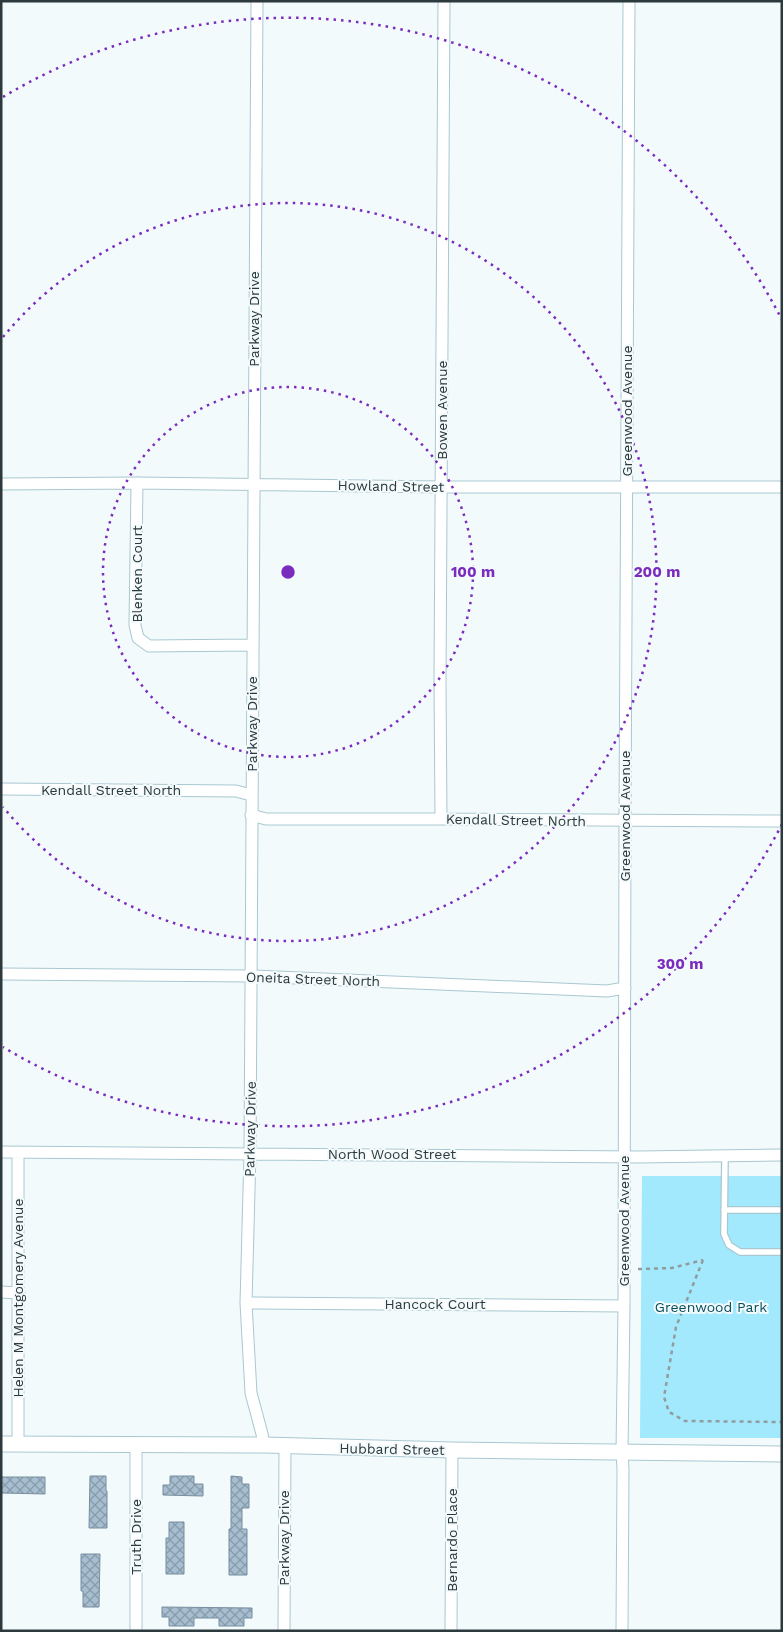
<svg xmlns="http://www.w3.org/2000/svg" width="783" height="1632" font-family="'Work Sans',sans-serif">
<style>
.park{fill:#a2e9fe}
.building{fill:url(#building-cross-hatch);stroke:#778e9f}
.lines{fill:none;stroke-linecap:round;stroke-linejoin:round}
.service-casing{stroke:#a8c8d1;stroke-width:8}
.minor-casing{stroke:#a8c8d1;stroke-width:13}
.tertiary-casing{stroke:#a8c8d1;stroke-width:17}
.path{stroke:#929c9f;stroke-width:2.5;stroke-dasharray:4 4;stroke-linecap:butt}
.service{stroke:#fff;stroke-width:5.5}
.minor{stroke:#fff;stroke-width:11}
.tertiary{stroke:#fff;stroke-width:15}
.ring{fill:none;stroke:#7b2cbf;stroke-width:2.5;stroke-dasharray:2.5 5}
.labels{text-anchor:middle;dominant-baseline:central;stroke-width:4;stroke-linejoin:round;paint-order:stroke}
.street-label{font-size:14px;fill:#2c393d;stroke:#f3fafc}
.park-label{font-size:14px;fill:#074f5f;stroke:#f3fafc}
.centre{fill:#7b2cbf;stroke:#f3fafc;stroke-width:2.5}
.ring-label{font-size:15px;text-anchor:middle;font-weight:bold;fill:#7b2cbf;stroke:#f3fafc;stroke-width:4;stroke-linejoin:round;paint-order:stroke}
</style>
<defs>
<pattern id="building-cross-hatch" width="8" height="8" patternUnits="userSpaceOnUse" patternTransform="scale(1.25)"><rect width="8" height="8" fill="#a6bed0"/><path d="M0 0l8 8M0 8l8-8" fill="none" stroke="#879baa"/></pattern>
</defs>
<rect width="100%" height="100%" fill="#f3fafc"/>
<path class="park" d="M642,1176h140v262h-142z"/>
<path class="building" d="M90,1476h16v15h1v37h-18z
M170,1476h24v8h9v12l-40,-1v-10h7z
M231,1476l11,1v7h7v24h-7v21h5v46h-18v-46h2z
M1,1477h44v17l-44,-1z
M169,1522h15v52h-18v-36h3z
M81,1554h19l-1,53h-16v-16h-2z
M162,1607l90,1v10h-8v8h-25v-8h-25v8h-25v-9h-7z"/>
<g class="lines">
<g class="service-casing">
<path id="service" d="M725,1155l-1,79 5,11 11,7h42
M724,1210h58"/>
</g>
<g class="minor-casing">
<path id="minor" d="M257,1l-7,1152 -4,150 5,90 11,41 2,11
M137,483l-2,142 3,13 11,8 103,-1
M1,484l136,-1 304,4h341
M1,789l235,2 15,4
M251,815l15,4h175l341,2
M441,819l-1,-139 4,-679
M1,974l250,2 356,15 18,-3
M1,1152l638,5 143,-2
M18,1152v292
M1,1292l18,1
M246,1303l378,3
M136,1444v187
M284,1631l1,-185
M451,1631l1,-181
M622,1631l1,-162 -1,-17 2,-146 1,-485 4,-820"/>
</g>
<g class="tertiary-casing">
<path id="tertiary" d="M1,1444l263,1 188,5 330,4"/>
</g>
<path class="path" d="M703,1260l-27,67 -12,70 5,15 16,9 97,1
M638,1269l34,-1 31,-8"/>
<use href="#service" class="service"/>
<use href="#minor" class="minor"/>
<use href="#tertiary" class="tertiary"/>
</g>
<g class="ring">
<circle cx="288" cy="572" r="185"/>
<path d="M3 337A369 369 0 1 1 3 807"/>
<path d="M782 824A554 554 0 0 1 3 1047M3 97A554 554 0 0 1 782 320"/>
</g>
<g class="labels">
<g class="street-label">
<text transform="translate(254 319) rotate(-90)">Parkway Drive</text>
<text transform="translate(442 410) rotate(-90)">Bowen Avenue</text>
<text transform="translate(627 411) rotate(-90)">Greenwood Avenue</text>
<text transform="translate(391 486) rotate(1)">Howland Street</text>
<text transform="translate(137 574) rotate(-90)">Blenken Court</text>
<text transform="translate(252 724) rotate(-90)">Parkway Drive</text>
<text x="111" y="790">Kendall Street North</text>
<text transform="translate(625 816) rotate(-90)">Greenwood Avenue</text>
<text transform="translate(516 820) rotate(1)">Kendall Street North</text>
<text transform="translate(313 979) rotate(2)">Oneita Street North</text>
<text transform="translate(250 1129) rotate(-89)">Parkway Drive</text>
<text x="392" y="1154">North Wood Street</text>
<text transform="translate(624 1221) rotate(-90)">Greenwood Avenue</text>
<text transform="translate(18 1298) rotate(-90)">Helen M Montgomery Avenue</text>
<text x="435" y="1304">Hancock Court</text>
<text transform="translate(392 1449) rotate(1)">Hubbard Street</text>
<text transform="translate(136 1537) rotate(-90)">Truth Drive</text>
<text transform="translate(284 1538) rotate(-90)">Parkway Drive</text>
<text transform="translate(452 1540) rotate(-90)">Bernardo Place</text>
</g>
<g class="park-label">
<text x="711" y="1307">Greenwood Park</text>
</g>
</g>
<circle cx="288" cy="572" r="8" class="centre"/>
<g class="ring-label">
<text x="473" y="577">100 m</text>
<text x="657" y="577">200 m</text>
<text x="680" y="969">300 m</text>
</g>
<rect width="783" height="1632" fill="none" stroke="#2c393d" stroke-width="5"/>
</svg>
